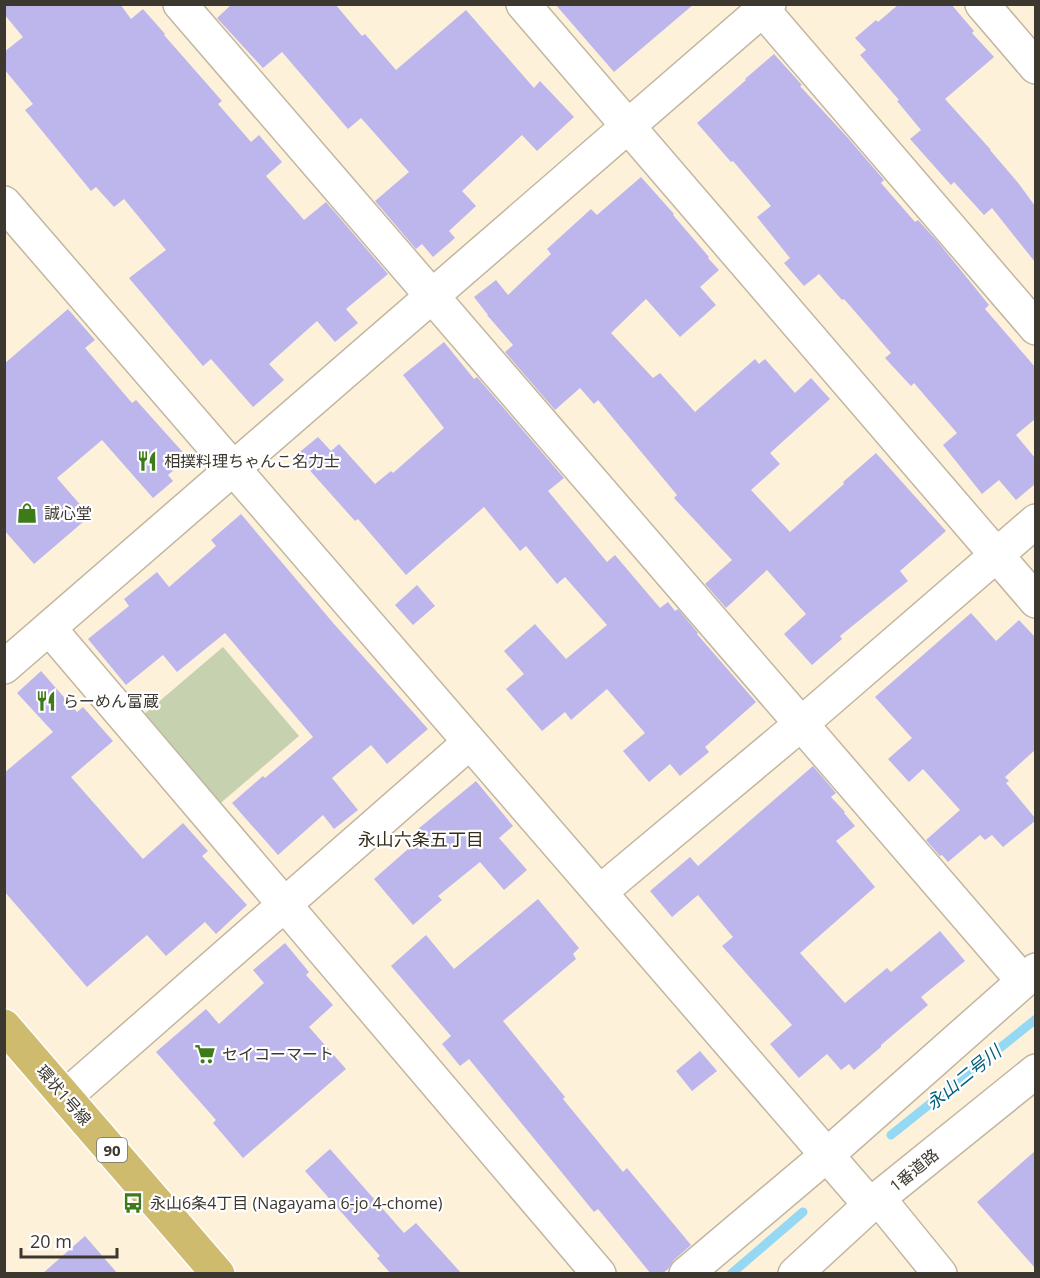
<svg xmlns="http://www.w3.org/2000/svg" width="1040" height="1278" font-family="'Open Sans','Noto Sans JP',sans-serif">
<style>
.green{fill:#c6d1af}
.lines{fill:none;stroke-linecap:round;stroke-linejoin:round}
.stream{stroke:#95d8f4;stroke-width:9}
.building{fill:#bcb6ed}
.minor-casing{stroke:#c2b6a1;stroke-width:36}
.major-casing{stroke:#fff;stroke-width:36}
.minor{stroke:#fff;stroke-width:33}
.major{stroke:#cfbb6d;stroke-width:33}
.labels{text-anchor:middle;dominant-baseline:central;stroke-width:4.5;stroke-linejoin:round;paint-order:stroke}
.shield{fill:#fff;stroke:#76736d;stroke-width:1.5}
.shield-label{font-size:15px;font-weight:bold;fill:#3c372f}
.poi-label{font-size:16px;fill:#3c372f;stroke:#fff;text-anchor:start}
.street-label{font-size:16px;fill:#3c372f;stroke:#fff}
.neighbourhood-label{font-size:18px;fill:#372d1b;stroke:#fff}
.water-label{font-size:18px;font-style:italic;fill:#04617c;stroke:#fff}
</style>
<rect width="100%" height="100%" fill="#fdf1da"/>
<path class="green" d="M223,647l76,89 -82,70 -75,-90z"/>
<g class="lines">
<path class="stream" d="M891,1135l145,-116
M731,1274l72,-62"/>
</g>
<path class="building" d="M4,4h116l11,15 12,-10 22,25 -1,1 58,66 -4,3 33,38 8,-7 23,27 -16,14 38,44 22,-18 62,72 -42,35 12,14 -23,19 -18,-21 -48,43 15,16 -31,27 -42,-48 -8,7 -74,-88 37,-28 -42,-51 -10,8 -18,-20 -5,4 -66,-81 8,-6 -29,-35v-17l19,-15 -19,-23z
M232,4h103l27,32 3,-2 31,36 70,-60 68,78 6,-7 34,36 -37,34 -15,-16 -60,56 14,15 -27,25 6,7 -22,19 -11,-13 -6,5 -41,-48 34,-29 -48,-54 -13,11 -66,-77 -19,16 -46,-50z
M555,4h139l-80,68z
M899,4h52l23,27 -2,2 22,24 -49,42 46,51h-1l29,34 16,22v56l-43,-54 -8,7 -30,-33 -3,3 -41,-46 11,-9 -24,-29 2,-1 -39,-45 6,-5 -11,-12 21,-18 2,2z
M774,54l28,31 -2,1 48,52 36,42 -3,3 34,39 3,-2 20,22 51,63 -4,4 50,58v52l-19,16 19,23v26l-19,16 -17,-20 -17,14 -39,-49 14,-12 -43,-50 -3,3 -26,-28 6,-5 -47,-54 -2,1 -23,-26 -15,12 -20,-23 6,-5 -33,-41 14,-11 -38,-45 -2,1 -34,-39 49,-43 -1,-1z
M641,177l33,37 -1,1 36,42 -1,1 11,12 -19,17 16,18 -36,32 -34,-38 -35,34 42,45 7,-5 35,39 60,-53 4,5 6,-5 30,34 16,-15 19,21 -60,54 10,11 -29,26 39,42 54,-48 -1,-2 33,-29 70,78 -46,40 8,10 -68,55 2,3 -30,26 -28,-31 22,-20 -39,-44 -41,38 -21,-24 27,-24 -58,-62 3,-3 -79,-95 -4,4 -14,-16 -25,22 -50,-58 8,-7 -26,-30h1l-14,-18 22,-17 12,15 43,-41 -4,-5 44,-40 6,6z
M68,309l27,31 -10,8 47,55 4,-3 52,58 -20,17 5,6 -20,17 -51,-58 -45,38 33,38 -56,48 -30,-34v-166z
M444,342l30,37 3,-2 87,101 -16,13 59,71 8,-7 45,53 8,-6 7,9 3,-2 20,24 -1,1 59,68 -51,45 4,5 -29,24 -10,-12 -21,18 -26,-31 22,-18 -38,-44 -36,31 -6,-8 -23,19 -36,-42 18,-15 -20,-23 31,-27 31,35 41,-34 -42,-48 -8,7 -31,-38 -6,5 -36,-44 -78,68 -48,-56 -3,2 -59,-66 22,-18 13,14 8,-7 36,40 16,-13 2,2 51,-45 -41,-53z
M241,514l93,110 94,105 -41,35 -16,-19 -39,33 26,32 -24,19 -11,-14 -45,40 -46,-52 31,-27 2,2 48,-41 -88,-104 -48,39 -14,-17 -37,30 -38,-46 41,-33 -5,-7 33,-27 12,15 47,-41 -5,-6z
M417,585l18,21 -22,19 -18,-20z
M971,613l25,28 23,-21 16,17v113l-30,27 4,4 -3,2 29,35v3l-32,26 -11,-12 -7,5 -5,-5 -32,27 -6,-7 -2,1 -14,-16 34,-30 -37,-41 -14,13 -21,-23 24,-21 -37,-41z
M41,671l36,41 6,-5 30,34 -42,36 72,82 40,-36 25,28 -6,5 45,49 -31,29 -11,-12 -39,34 -19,-21 -60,52 -83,-96v-118l49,-41 -36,-39z
M813,766l23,27 -5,4 14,15 -1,1 11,13 -19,15 39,46 -75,66 45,50 42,-35 4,4 49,-41 25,30 -44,36 7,8 -47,40v2l-27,23 -5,-6 -8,6 -14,-16 -28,24 -29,-34 22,-19 -70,-79 11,-9 -35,-42 -26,22 -22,-26 40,-34 8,9z
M476,781l37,45 -14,12 28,32 -23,20 -24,-28 -42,34 4,4 -29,25 -39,-46 50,-44 -6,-6z
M538,899l41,49 -6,6 3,5 -73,62 62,76 -2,2 60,73 4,-4 64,77 -17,15 -6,9 -6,5h-11l-53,-65 -4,3 -125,-153 -9,7 -18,-22 9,-8 -60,-70 35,-31 28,34z
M285,943l24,29 -3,3 27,30 -24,22 37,42 -103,89 -30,-35 3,-3 -60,-68 50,-43 13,15 45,-41 -11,-13z
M700,1051l17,20 -25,20 -16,-20z
M330,1149l74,84 12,-10 46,51h-71l-14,-16 3,-2 -75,-85z
M1035,1151v117l-58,-66z
M85,1236l33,38h-76z"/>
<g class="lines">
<g class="minor-casing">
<path id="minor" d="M180,4l843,977
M523,4l513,597
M982,4l54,63
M763,10l273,318
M4,203l866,1002
M49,628l550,646
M4,667l765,-663
M600,892l201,-168 235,-203
M66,1096l404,-354
M879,1199l61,75
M686,1274l141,-119 209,-185
M795,1274l75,-69 166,-134"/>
</g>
<g class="major-casing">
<path id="major" d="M4,1026l214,248"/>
</g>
<use href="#minor" class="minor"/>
<use href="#major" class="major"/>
</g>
<defs>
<g id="restaurant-bare" transform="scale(1.62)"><path d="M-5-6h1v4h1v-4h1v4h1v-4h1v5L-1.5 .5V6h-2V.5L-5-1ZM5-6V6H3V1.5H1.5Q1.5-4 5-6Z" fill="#3d7b19" stroke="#fff" stroke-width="2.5" paint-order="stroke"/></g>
<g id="shop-bare" transform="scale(1.62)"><path d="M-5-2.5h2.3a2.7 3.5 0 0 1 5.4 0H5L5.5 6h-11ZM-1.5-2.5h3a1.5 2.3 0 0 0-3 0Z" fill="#3d7b19" stroke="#fff" stroke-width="2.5" paint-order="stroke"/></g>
<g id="supermarket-bare" transform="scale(1.62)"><path d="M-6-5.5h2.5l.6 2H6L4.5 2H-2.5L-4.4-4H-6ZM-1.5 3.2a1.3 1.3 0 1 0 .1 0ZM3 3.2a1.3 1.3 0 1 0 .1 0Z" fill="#3d7b19" stroke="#fff" stroke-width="2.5" paint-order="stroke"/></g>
<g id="bus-bare" transform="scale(1.62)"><path d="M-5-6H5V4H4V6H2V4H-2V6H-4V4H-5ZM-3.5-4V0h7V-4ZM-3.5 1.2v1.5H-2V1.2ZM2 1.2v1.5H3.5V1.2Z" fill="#3d7b19" stroke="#fff" stroke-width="2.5" paint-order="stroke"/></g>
</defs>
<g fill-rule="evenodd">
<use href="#restaurant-bare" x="147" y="461"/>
<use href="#shop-bare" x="27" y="513"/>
<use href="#restaurant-bare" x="46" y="701"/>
<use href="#supermarket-bare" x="205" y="1054"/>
<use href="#bus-bare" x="133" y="1203"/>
</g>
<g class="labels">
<rect class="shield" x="97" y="1138" width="30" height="24" rx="4.5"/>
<g class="shield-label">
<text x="112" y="1150">90</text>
</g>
<g class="poi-label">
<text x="164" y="461">相撲料理ちゃんこ名力士</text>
<text x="44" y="513">誠心堂</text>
<text x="63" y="701">らーめん富蔵</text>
<text x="222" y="1054">セイコーマート</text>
<text x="150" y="1203">永山6条4丁目 (Nagayama 6-jo 4-chome)</text>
</g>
<g class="street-label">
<text transform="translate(64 1095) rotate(49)">環状1号線</text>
<text transform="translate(914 1170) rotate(-39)">1番道路</text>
</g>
<g class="neighbourhood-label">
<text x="421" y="839">永山六条五丁目</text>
</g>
<g class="water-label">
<text transform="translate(963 1077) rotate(-39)">永山二号川</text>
</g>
</g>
<rect width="1040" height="1278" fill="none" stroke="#3c372f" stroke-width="12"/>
<path d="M21 1248v9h96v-9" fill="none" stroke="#3c372f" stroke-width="3"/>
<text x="30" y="1248" font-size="18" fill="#3c372f" stroke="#ffffff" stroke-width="4.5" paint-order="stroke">20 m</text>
</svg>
